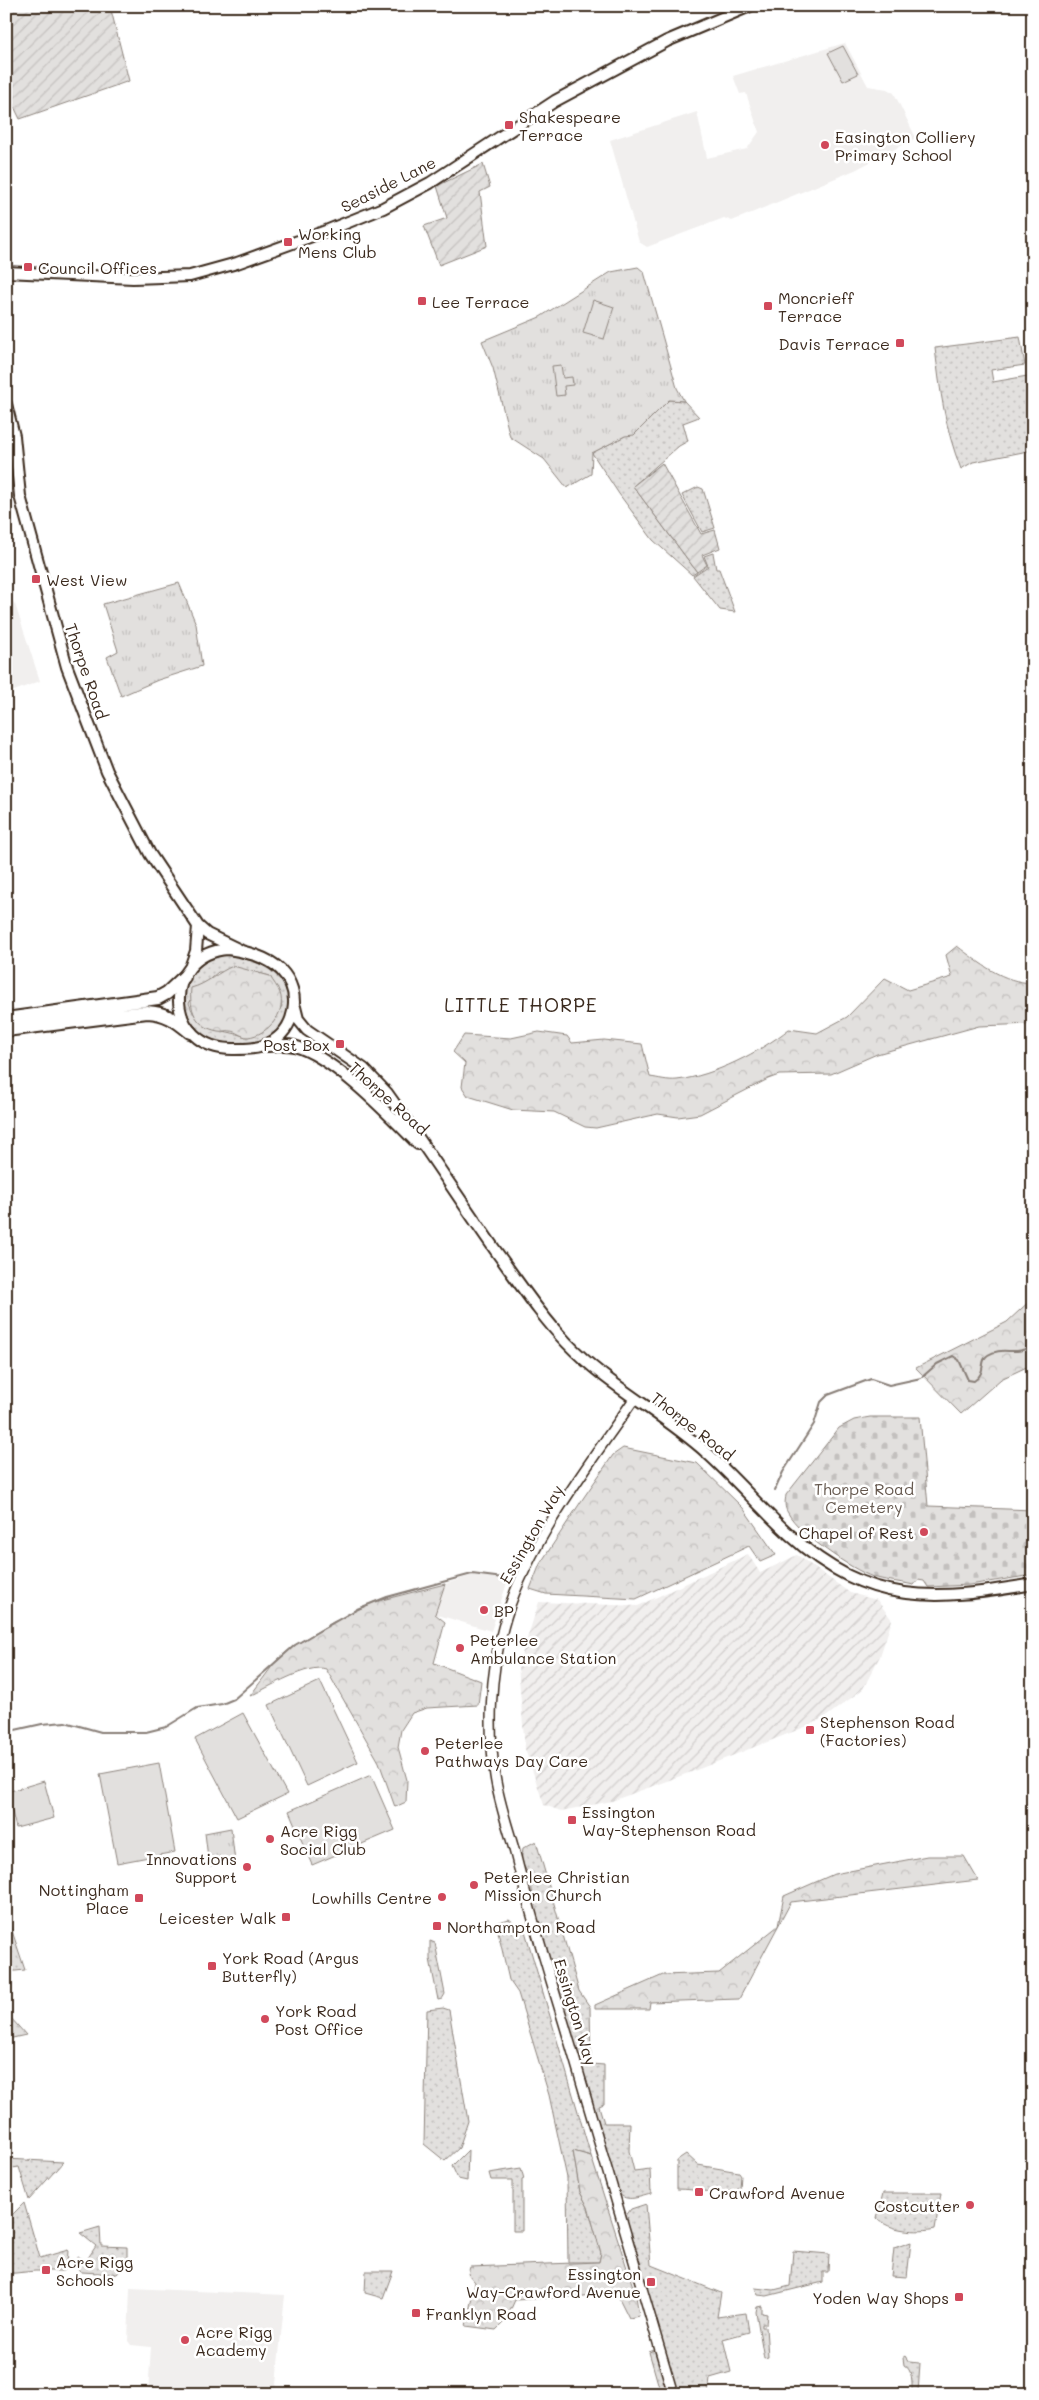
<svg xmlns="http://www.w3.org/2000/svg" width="1039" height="2400" font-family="Mali,sans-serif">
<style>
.built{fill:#f1efee}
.industrial{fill:url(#industrial-furrows)}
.grass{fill:url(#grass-dots);stroke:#8e857e;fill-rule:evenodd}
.forest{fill:url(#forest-crowns);stroke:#8e857e}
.cemetery{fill:url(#cemetery-stones);stroke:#8e857e}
.park{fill:url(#park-tufts);stroke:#8e857e}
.garden{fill:url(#garden-furrows);stroke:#8e857e}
.pitch{fill:#e2e0de;stroke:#8e857e}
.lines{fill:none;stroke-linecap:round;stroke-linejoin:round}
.stream{stroke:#887e77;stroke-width:2}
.minor-casing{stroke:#3b2a1e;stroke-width:12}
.major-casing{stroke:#3b2a1e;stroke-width:14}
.highway-casing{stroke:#3b2a1e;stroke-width:16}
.minor{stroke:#fff;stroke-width:9}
.major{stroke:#fff;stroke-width:10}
.highway{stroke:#fff;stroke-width:12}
.poi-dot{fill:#d1495b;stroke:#fff;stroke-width:2}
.labels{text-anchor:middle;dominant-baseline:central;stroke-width:5;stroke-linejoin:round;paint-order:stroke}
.poi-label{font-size:16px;fill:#3b2a1e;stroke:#fff;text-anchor:start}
.street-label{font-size:16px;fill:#3b2a1e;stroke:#fff}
.park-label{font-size:16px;fill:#65584e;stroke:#fff}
.quarter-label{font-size:19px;letter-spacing:1px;fill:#3b2a1e;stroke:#fff}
</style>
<defs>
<pattern id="industrial-furrows" width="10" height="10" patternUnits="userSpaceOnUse" patternTransform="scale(1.25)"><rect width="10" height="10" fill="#f1efee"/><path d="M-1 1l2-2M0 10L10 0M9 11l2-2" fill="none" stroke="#d0cdcc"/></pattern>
<pattern id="grass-dots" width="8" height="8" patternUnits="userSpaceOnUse" patternTransform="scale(1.25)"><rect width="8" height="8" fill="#e2e0de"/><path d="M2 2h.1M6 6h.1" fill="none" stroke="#c3c0be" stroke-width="1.8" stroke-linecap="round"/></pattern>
<pattern id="forest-crowns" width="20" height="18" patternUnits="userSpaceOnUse" patternTransform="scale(1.25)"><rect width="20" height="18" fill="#e2e0de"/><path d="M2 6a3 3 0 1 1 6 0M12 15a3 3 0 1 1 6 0" fill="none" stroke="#c3c0be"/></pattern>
<pattern id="cemetery-stones" width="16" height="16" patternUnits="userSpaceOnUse" patternTransform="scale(1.25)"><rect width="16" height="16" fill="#e2e0de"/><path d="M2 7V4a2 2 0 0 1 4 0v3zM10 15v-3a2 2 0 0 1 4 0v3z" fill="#c3c0be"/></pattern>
<pattern id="park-tufts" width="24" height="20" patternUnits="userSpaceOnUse" patternTransform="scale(1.25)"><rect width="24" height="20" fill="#e2e0de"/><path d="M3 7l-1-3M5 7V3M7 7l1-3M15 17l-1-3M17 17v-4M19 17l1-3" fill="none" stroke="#c3c0be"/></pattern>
<pattern id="garden-furrows" width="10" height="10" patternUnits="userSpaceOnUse" patternTransform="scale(1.25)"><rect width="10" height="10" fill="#e2e0de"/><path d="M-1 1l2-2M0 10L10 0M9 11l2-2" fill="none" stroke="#c3c0be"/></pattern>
</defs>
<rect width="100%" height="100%" fill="#fff"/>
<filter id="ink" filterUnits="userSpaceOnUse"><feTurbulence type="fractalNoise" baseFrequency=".02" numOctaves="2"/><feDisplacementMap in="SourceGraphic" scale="10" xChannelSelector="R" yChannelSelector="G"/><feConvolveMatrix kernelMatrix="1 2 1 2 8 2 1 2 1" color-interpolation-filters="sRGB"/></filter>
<g filter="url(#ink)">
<path class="built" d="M845,43l23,43 19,3 7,4 22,45 -61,32 -123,51 -8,-3 -77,29 -8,-5 -29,-102 87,-28 10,46 40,-9 12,-17 -13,-39 -6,1 -7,-18z
M6,595l9,9 25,77 -34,13z
M475,1574l33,6 -17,51 -56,-17 10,-30z
M130,2288l155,7 -10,99h-127l3,-47 -20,-2 -3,-4z"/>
<path class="industrial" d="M748,1554l12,19 37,-18 53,38 27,7 15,20 -12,36 -17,33 -36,27 -17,9 -116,46 -82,30 -51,10 -17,-6 -19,-56 -7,-83 21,-64 99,4z"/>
<path class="grass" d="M1020,337l5,28 -34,5 2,12 40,-7v75l-60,12 -12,7c-16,-40 -21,-79 -26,-121z
M669,400l15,1 15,16 -16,6 5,18 -9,5 -46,40 64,86 -5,3 -39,-35 -34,-46 -27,-41 33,-17z
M698,487l5,2 12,39 -13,4 -20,-37z
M713,553l3,16h3l16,43 -15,-2 -27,-34 15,-10 -4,-10z
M223,955c30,4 59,12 66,45 2,11 -4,23 -12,30 -18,18 -57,20 -78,4 -22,-18 -19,-59 6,-73 5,-3 12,-4 18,-6zM218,972h36l16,4 12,30 -4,6 -32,25c-26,-10 -46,-2 -57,-34l14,-18z
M536,1841l43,150 11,16 1,57 13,1v39l-5,2 5,17h26l-1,28 5,20 16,-2 1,25c-13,3 -27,10 -34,-4l-84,-284c0,-16 -2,-31 -12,-44l2,-14z
M6,1904l5,24 14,42 -19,2z
M509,1919l16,12 66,225 -18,-5 7,41 8,15 13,46 -2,9h-31l-1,-84 -18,-83 -31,-102 -9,-13 -13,-57z
M430,1941l5,2 10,51 -3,5 -4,1 -8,-41z
M443,2008l6,2 19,111 -9,27 -14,13 -21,-17 3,-134z
M6,2016l5,2 15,17 -18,4z
M468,2150l-1,31 -9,-2 -6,-13z
M686,2154l12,11 41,7 2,3 -1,14c-17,7 -43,0 -63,0v-29z
M6,2159l57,3 -34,38 -10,-33 -13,2z
M521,2168l3,11 -2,1v51h-9v-51h-22l-2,-7z
M883,2193h58l-6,36c-16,4 -47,2 -58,-11z
M24,2203l16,55 28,-8 -1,18 -3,3h-29l-29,3v-53z
M646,2204l5,61 70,28 -4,24 29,-4 3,19 -26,7 8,33 -21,6 -2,16h-31l-52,-177 6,-8z
M100,2227l1,19 26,1v17l-10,10 -36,-2 -5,-5 2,-10 8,4 10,-15 -16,-13z
M911,2242l-4,35 -16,-1 3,-28z
M793,2251l36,3 -1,18h-5v10l-56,14 -9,-1 -3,-7 19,2 16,-4z
M366,2271h27l-10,27 -18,-5z
M762,2306v7l5,1 -1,10h-4v3h4l2,30 -4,1 -8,-46 1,-5z
M657,2349l13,45h-9l-12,-42z
M906,2356l4,6 10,1 -2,31h-11l5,-3c0,-9 1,-21 -8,-26l-1,-7z"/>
<path class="forest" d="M957,946c24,18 45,36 76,37v41l-54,2 -102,28 -46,20 -52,1 -11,4 -68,35 -22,3 -20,-3 -62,14 -11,-1 -31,-15 -41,-2 -45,-14 -6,-9 3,-24 -12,-11 11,-17 47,3 28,-6 28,4 5,7 32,-3 38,4 8,33c8,1 18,4 27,3 37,-4 83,-28 112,-51l28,4 30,-16 38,-39 23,12 44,-13 -6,-22z
M233,966l37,10c3,6 8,11 10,17 7,20 -13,42 -32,44 -7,0 -12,-6 -18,-6 -4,-1 -8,1 -12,0 -23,-4 -29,-22 -27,-43 16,-4 27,-16 42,-22z
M1033,1298v66l-32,15 -40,35 -45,-46 91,-46z
M623,1448l74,15 46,45 33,47 -16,7 -11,-16 -113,53 -90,-5 -16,-5 10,-25 44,-67 29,-42z
M445,1584l-10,30 10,8 -11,41 47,18 -3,24 -51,3 -15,5 -11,17 -3,17 9,33 -1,22 -11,5 -16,-45 -53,-93c-18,-6 -58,19 -76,27l26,-35 19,-16 38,-23 41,-20z
M927,1856h37l14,24 -187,22 -52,97 -89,3 -1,7h-54v-4l68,-30 56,-2 59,-47 6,-30 50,-22z
M573,2151l18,5 45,140 3,20 -10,2 -12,-24 -102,6 -9,20 -10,10 -30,-4 9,-44 -7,-8 2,-7 129,-5 2,-9 -13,-46 -8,-15z"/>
<path class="cemetery" d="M870,1417h50l8,89 105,4v65l-64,10 -41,2 -4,-6 -6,-1 -4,5c-13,-3 -28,-4 -41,-8 -22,-8 -74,-43 -85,-64 -4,-6 -3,-11 -2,-18l53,-67 15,-8z"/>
<path class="park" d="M638,267l6,5 33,116 7,13 -15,-1 -35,35 -9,1 -33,17 -1,21 -24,14 -23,-29 -34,-22 -17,-69 -11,-27 58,-24 71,-45z
M179,583l17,41 6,42 -44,14 -37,16 -14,-39 11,-6 -15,-47z
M231,1828l4,34 -26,4 -4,-33z"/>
<path class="garden" d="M6,6h104l19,75 -109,38 -14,-29z
M483,164l7,23 -10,5 7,54 -48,19 -15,-39 23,-8 -10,-32z
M662,463l39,71 14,-4 5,18 -18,7 5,10 -10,7 -64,-86z"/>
<path class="pitch" d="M843,46l15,28 -15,7 -15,-28z
M593,300l21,7 -10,32 -21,-6z
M561,365l2,13 9,-1 1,8 -9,1 1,9 -9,1 -4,-30z
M320,1681l38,81 -51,24 -38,-81z
M243,1713l44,81 -50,24 -42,-79z
M159,1763l16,89 -58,11 -17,-89z
M371,1775l24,55 -83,35 -23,-54z
M44,1781l10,37 -38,10 -9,-36z"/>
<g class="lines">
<path class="stream" d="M775,1490l8,-18 31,-48 7,-22 7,-7 43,-16 18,6 32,-7 16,-14 16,-8 6,4 9,20 6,1c13,-8 5,-21 14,-26 15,-10 29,3 45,-11
M6,1732l36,-8 23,-2 36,10h45l20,-5 31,-19 25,-4 12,-5 61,-54 62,-36 30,-12 85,-23 39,5"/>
<g class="minor-casing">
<path id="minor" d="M634,1399c-47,69 -110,148 -131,229 -13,47 -15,101 -8,148 4,27 13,51 20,77 17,69 39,136 59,204 33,112 66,225 99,337"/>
</g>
<g class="major-casing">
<path id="major" d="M6,272l127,6 57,-2 47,-13 89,-32 57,-23 47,-25 125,-82 112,-60 83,-35
M6,404l8,32 6,60 47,171 40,104 43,83 48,72 9,8 33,16
M228,949c17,2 40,8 53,21 22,23 15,60 -13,74 -10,5 -22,5 -33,5 -72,2 -75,-95 -7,-100z
M191,965l5,-14 2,-25
M295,1007l3,12 9,11 57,39 23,24c38,53 73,107 111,161 22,30 43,62 69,89 41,43 96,70 140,110 29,26 54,56 83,82 79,72 145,66 243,49
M268,1046c9,-1 18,-2 26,0 39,10 95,69 124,98"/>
</g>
<g class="highway-casing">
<path id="highway" d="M6,1019l152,-21 9,-5 17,-16
M6,1030l141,-18c19,1 29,8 43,20"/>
</g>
<use href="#minor" class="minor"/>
<use href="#major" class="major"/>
<use href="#highway" class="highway"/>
</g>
</g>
<g class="poi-dot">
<rect x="504" y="120" width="10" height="10" rx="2.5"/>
<circle cx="825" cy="145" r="5"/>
<rect x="283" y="237" width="10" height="10" rx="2.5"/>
<rect x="23" y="262" width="10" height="10" rx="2.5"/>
<rect x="417" y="296" width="10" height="10" rx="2.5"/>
<rect x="763" y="301" width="10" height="10" rx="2.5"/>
<rect x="895" y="338" width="10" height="10" rx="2.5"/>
<rect x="31" y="574" width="10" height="10" rx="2.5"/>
<rect x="335" y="1039" width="10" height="10" rx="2.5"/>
<circle cx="924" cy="1532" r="5"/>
<circle cx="484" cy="1610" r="5"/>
<circle cx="460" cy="1648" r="5"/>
<rect x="805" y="1725" width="10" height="10" rx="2.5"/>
<circle cx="425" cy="1751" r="5"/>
<rect x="567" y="1815" width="10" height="10" rx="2.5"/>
<circle cx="270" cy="1839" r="5"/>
<circle cx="247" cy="1867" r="5"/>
<circle cx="474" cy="1885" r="5"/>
<circle cx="442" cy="1897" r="5"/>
<rect x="134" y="1893" width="10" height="10" rx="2.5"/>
<rect x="281" y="1912" width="10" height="10" rx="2.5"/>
<rect x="432" y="1921" width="10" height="10" rx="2.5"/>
<rect x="207" y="1961" width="10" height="10" rx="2.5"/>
<circle cx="265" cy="2019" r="5"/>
<rect x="694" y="2187" width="10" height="10" rx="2.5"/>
<circle cx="970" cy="2205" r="5"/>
<rect x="41" y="2265" width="10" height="10" rx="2.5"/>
<rect x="646" y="2277" width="10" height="10" rx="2.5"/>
<rect x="954" y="2292" width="10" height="10" rx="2.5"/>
<rect x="411" y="2308" width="10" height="10" rx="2.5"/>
<circle cx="185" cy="2340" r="5"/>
</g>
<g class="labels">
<g class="poi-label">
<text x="519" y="116">Shakespeare<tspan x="519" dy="18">Terrace</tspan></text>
<text x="835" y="136">Easington Colliery<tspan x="835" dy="18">Primary School</tspan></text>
<text x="298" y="233">Working<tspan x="298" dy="18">Mens Club</tspan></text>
<text x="38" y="267">Council Offices</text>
<text x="778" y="297">Moncrieff<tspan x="778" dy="18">Terrace</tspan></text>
<text x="432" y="301">Lee Terrace</text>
<text x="890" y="343" text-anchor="end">Davis Terrace</text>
<text x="46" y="579">West View</text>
<text x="330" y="1044" text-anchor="end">Post Box</text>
<text x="914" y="1532" text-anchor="end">Chapel of Rest</text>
<text x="494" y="1610">BP</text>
<text x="470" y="1639">Peterlee<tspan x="470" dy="18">Ambulance Station</tspan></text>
<text x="820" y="1721">Stephenson Road<tspan x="820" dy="18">(Factories)</tspan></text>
<text x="435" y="1742">Peterlee<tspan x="435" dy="18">Pathways Day Care</tspan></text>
<text x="582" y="1811">Essington<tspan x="582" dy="18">Way-Stephenson Road</tspan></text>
<text x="280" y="1830">Acre Rigg<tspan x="280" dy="18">Social Club</tspan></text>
<text x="237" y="1858" text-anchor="end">Innovations<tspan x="237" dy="18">Support</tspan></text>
<text x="484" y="1876">Peterlee Christian<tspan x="484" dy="18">Mission Church</tspan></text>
<text x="129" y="1889" text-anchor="end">Nottingham<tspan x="129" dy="18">Place</tspan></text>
<text x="432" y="1897" text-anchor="end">Lowhills Centre</text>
<text x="276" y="1917" text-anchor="end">Leicester Walk</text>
<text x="447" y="1926">Northampton Road</text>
<text x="222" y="1957">York Road (Argus<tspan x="222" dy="18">Butterfly)</tspan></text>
<text x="275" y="2010">York Road<tspan x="275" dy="18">Post Office</tspan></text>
<text x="709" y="2192">Crawford Avenue</text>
<text x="960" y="2205" text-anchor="end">Costcutter</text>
<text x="56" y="2261">Acre Rigg<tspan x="56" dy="18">Schools</tspan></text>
<text x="641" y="2273" text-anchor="end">Essington<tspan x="641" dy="18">Way-Crawford Avenue</tspan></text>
<text x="949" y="2297" text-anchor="end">Yoden Way Shops</text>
<text x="426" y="2313">Franklyn Road</text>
<text x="195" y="2331">Acre Rigg<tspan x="195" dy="18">Academy</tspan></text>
</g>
<g class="street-label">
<text transform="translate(388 184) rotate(-27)">Seaside Lane</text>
<text transform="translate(87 671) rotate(71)">Thorpe Road</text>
<text transform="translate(389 1098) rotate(42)">Thorpe Road</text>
<text transform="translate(693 1426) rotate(38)">Thorpe Road</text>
<text transform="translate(531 1534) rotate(-60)">Essington Way</text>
<text transform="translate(576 2012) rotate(73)">Essington Way</text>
</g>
<g class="park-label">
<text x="864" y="1488">Thorpe Road<tspan x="864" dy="18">Cemetery</tspan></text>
</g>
<g class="quarter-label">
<text x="521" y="1004">LITTLE THORPE</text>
</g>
</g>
<rect width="1039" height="2400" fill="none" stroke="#fff" stroke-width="25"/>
<rect x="12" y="12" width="1014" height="2375" fill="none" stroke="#3b2a1e" stroke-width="2" filter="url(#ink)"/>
</svg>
